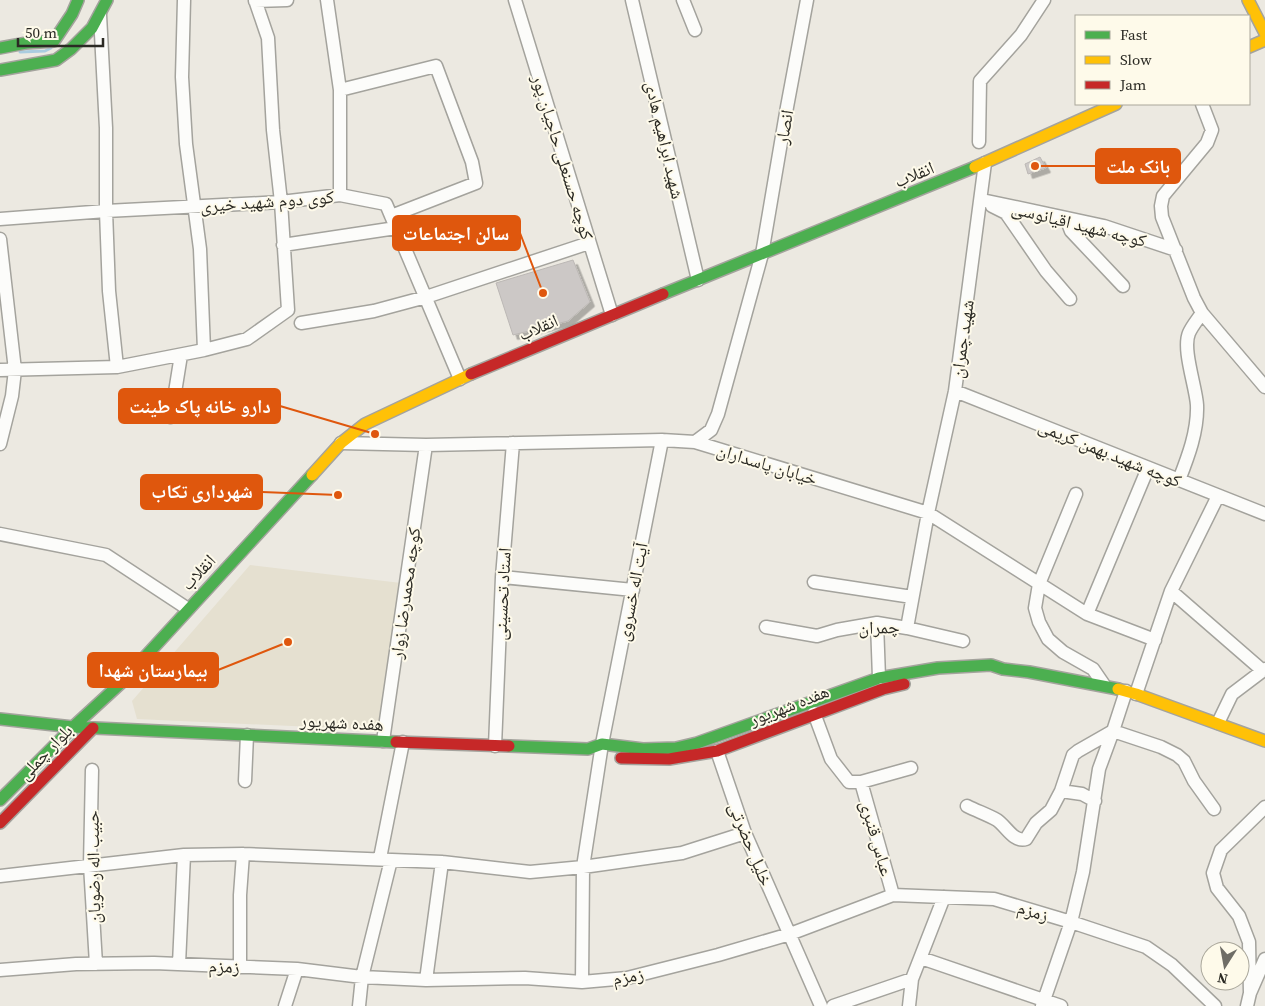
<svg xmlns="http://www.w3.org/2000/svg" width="1265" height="1006" font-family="'Source Serif 4','Noto Naskh Arabic',serif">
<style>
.built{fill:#e5e0d0}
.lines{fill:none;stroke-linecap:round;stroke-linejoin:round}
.stream{stroke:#aaccdf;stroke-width:3}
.building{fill:#ccc8c6;stroke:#bcb8b5;filter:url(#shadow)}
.street-casing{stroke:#a4a39d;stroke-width:15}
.fast-casing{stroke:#a4a39d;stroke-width:14}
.slow-casing{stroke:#a4a39d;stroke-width:14}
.jam-casing{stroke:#a4a39d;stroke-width:14}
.street{stroke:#fcfcfa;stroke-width:12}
.fast{stroke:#4caf50;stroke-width:11}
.slow{stroke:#ffc107;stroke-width:11}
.jam{stroke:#c62828;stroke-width:11}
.labels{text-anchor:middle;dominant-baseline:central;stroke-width:4;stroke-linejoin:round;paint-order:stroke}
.street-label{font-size:18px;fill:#2b2a24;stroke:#fefaea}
.leader{fill:none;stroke:#df570d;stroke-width:2}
.callout-dot{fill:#df570d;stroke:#fefaea;stroke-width:2}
.callout{fill:#df570d;stroke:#df570d;stroke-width:2}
.callout-label{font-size:19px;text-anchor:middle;font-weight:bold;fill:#fff}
</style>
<defs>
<filter id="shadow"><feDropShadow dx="4.5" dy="4.5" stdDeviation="0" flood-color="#0004"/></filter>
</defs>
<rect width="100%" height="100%" fill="#ece9e1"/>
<path class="built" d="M250,565l151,18 -22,147 -242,-11 -5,-18z"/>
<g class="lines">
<path class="stream" d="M20,52l25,-1 6,-3"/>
</g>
<path class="building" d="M1040,157l6,11 -18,6 -3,-10z
M573,260l17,42 -22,19 -55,14 -17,-52z"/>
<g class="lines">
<g class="street-casing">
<path id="street" d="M184,0l-2,77 4,67 14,105 4,101
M327,0l13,90v105
M515,0l97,315
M632,0l66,280
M683,0l12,30
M255,1l32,-1
M100,15l6,113v83l3,80 8,76
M340,90l96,-24 36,96 4,21 -85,33
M1202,104l10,26 -5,13 -44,53 -2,10 1,11 32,81 8,15 63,74
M979,142l1,-61 41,-46 23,-35
M982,200l122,26 72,24
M992,206l14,7 40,58 24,28
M1066,218l5,13 52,55
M0,219l106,-8 175,-9 59,-7 46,9 74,175
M0,239l15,131 -3,26 -12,48
M283,245l113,-17
M301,323l73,-12 52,-14 163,-54
M0,370l117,-3 87,-17 43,-11 41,-29 -7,-108 -8,-72 -5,-92 -13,-38
M955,391l310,123
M171,417l10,-62
M695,442l16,-12 7,-16 44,-160 25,-147 20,-107
M341,443l85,2 236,-5 33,2 233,71 159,101 68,26
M1179,480c9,-23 19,-49 18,-75 -1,-18 -15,-56 -8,-72 3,-7 9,-14 13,-20
M1076,494l-37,90 -4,24 4,14 9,17 15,13 30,17 11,16
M0,534l106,21 82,54
M502,577l131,13
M814,582l98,15
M1171,591l91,79
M1087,614l61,-146
M877,623l2,55
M766,627l51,9 20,-6 40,-7 30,5 21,-115 27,-122 30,-228
M907,628l56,13
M1136,694l35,-103 47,-95
M814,713l17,46 18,23h12l32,113
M1218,723l14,-29 33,-25
M383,741l43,-296
M495,746l7,-169 11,-134
M717,751l28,82 76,173
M92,770l-2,95 6,99
M245,781l2,-46
M861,782l50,-14
M1061,791l21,3 13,7
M967,806c10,5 21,9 30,14 9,6 17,23 29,19l10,-16 15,-13 10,-19 12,-36 5,-4 35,-20 48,16 16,8 7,6 10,20 20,28
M380,858l23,-116
M0,876l184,-21 59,-1 199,8 88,10 53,-5 99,-14 63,-20
M921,958l140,48
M179,964l5,-109
M240,967v-72l3,-41
M0,970l76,-6 78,-1 143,6 65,8 64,3 99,-2 57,4 45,-4 91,-23 72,-21 103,-39 101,4 77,23 75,25 26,18 43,41
M426,980l16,-118
M582,982l1,-115 19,-123 60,-304
M1250,993l-1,-51 -10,-26 -22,-28 -4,-15 8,-23 44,-43
M285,1006l12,-37
M359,1006l3,-29 29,-117
M833,1006l79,-27
M909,1006l3,-27 32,-82
M1042,1006l29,-84 12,-50 16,-103 14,-38 13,-40
M1247,1006l3,-13 15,-34"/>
</g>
<g class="fast-casing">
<path id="fast" d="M0,48l26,-5 28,-2 18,-27 6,-14
M0,70l56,-10 15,-11 21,-21 15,-28
M663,294l312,-127
M0,719l73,8 323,15
M509,746l79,3 14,-5 41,5 33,-1 21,-5 182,-65 59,-10 53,-3 12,4 26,3 89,17
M0,800l73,-73 49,-45 190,-207"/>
</g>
<g class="slow-casing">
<path id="slow" d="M1248,0l17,33
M1249,47l16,-7
M975,167l141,-63
M312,475l29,-32 24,-19 106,-50
M1118,689l18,5 129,47"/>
</g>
<g class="jam-casing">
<path id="jam" d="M471,374l192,-80
M396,742l113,4
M621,758l48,1 48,-8 166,-62 21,-5
M0,823l93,-95"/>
</g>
<use href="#street" class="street"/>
<use href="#fast" class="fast"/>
<use href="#slow" class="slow"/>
<use href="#jam" class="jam"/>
</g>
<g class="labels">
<g class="street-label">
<text transform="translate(784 127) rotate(-80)">انصار</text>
<text transform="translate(665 140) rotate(77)">شهید ابراهیم هادی</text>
<text transform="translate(563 157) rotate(73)">کوچه حسنعلی حاجیان پور</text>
<text transform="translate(914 174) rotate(-22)">انقلاب</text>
<text transform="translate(267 201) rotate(-4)">کوی دوم شهید خیری</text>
<text transform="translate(1079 224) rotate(14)">کوچه شهید اقیانوسی</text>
<text transform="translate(538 327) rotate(-23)">انقلاب</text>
<text transform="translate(962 339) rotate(-82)">شهید چمران</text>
<text transform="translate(1110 453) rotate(22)">کوچه شهید بهمن کریمی</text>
<text transform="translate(767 464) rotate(17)">خیابان پاسداران</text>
<text transform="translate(198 572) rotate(-47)">انقلاب</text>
<text transform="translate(632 592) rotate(-79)">آیت اله خسروی</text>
<text transform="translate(405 593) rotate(-82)">کوچه محمدرضا زوار</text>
<text transform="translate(502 594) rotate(-87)">استاد تحسینی</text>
<text transform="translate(879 627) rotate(-1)">چمران</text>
<text transform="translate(789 705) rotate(-21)">هفده شهریور</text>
<text transform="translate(342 722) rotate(3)">هفده شهریور</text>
<text transform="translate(45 752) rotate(-46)">بلوار چملی</text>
<text transform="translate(877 838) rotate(74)">عباس قنبری</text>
<text transform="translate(751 844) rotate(68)">خلیل حضرتی</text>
<text transform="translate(93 867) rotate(-91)">حبیب اله رضویان</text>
<text transform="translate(1033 911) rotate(17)">زمزم</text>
<text transform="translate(224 966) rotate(2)">زمزم</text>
<text transform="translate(628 976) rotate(-10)">زمزم</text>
</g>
</g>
<path class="leader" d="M1035 166L1096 166M543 293L520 233M375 434L280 406M338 495L262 492M288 642L218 670"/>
<g class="callout-dot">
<circle cx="1035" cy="166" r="5"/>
<circle cx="543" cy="293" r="5"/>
<circle cx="375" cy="434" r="5"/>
<circle cx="338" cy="495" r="5"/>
<circle cx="288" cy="642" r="5"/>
</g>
<g class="callout">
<rect x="1096" y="149" width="84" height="34" rx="5"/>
<rect x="393" y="216" width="127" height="34" rx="5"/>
<rect x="119" y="389" width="161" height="34" rx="5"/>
<rect x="141" y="475" width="121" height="34" rx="5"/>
<rect x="88" y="653" width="130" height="34" rx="5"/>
</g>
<g class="callout-label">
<text x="1138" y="173">بانک ملت</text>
<text x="456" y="240">سالن اجتماعات</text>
<text x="200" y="413">دارو خانه پاک طینت</text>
<text x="202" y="498">شهرداری تکاب</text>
<text x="153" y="677">بیمارستان شهدا</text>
</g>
<rect x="1075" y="15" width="175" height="90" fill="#fefaea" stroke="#aaa79b"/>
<rect x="1085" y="31" width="25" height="8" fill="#4caf50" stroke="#aaa79b"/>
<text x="1120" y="40" font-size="15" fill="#2b2a24">Fast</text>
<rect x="1085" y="56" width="25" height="8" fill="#ffc107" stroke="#aaa79b"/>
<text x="1120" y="65" font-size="15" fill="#2b2a24">Slow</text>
<rect x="1085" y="81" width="25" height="8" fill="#c62828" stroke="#aaa79b"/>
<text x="1120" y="90" font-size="15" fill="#2b2a24">Jam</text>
<g transform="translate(1225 966) rotate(191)"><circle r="24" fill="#fefaea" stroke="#aaa79b"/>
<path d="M0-4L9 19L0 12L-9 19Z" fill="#6f6d66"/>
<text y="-8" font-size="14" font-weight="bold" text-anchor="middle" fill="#2b2a24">N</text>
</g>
<path d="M18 38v8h85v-8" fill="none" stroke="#2b2a24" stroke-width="2.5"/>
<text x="25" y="38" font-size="15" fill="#2b2a24" stroke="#fefaea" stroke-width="4" paint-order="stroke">50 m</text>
</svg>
